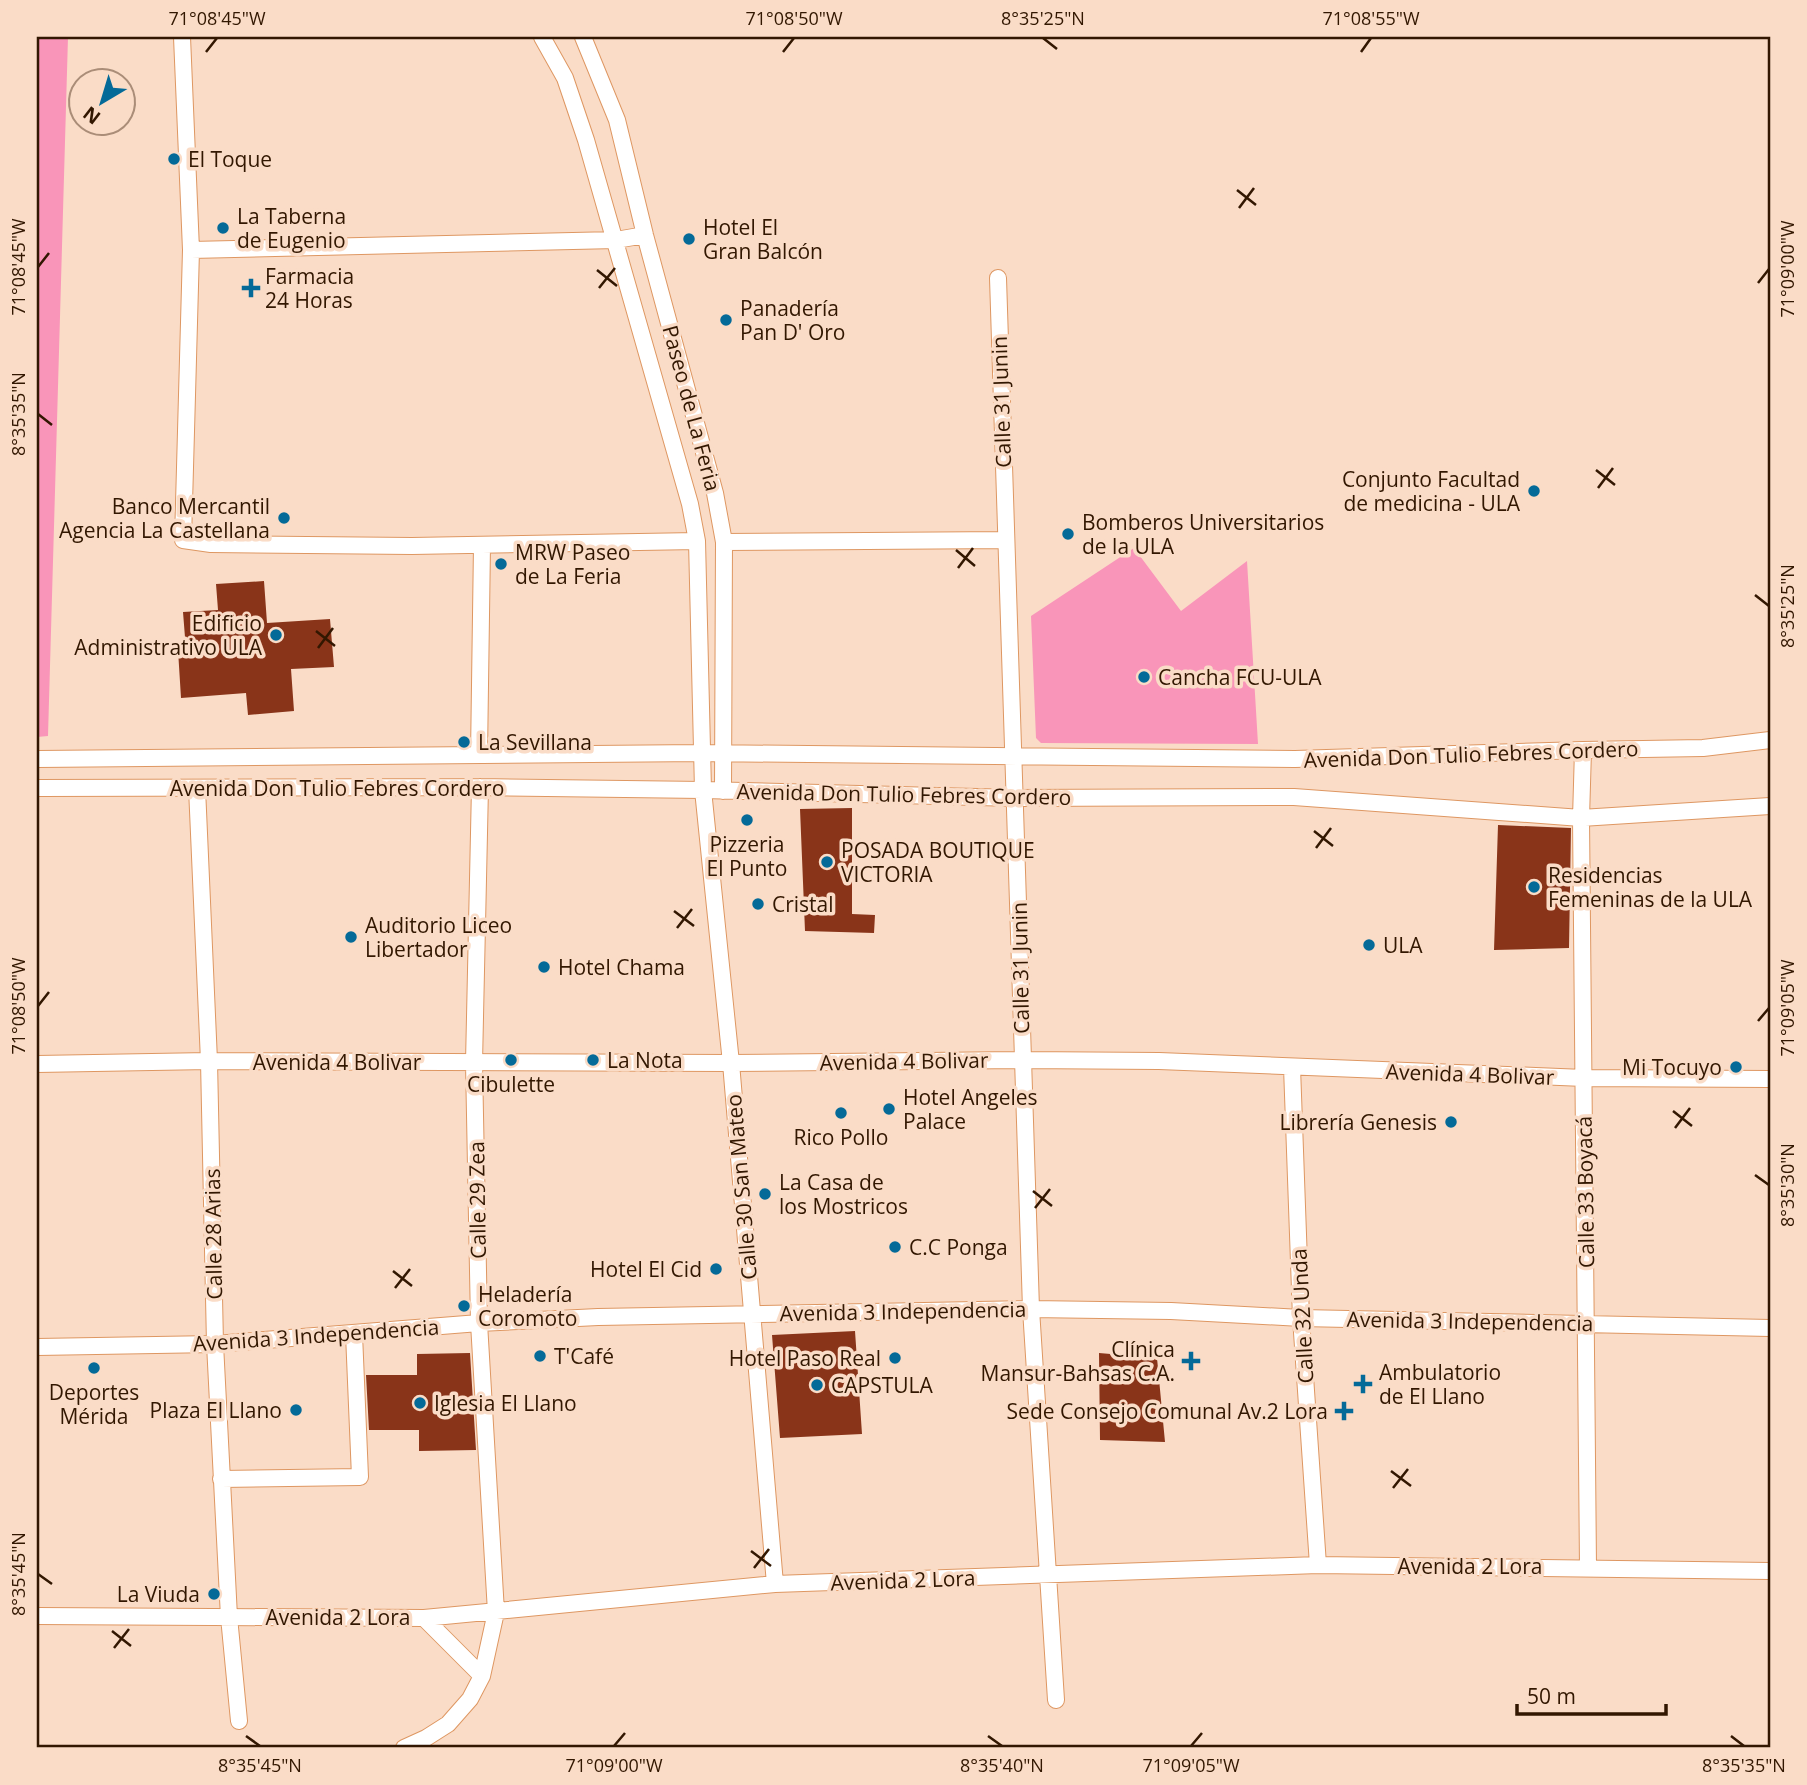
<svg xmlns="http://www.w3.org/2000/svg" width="1807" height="1785" font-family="'Open Sans',sans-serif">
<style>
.green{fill:#f995b9}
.building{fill:#893419}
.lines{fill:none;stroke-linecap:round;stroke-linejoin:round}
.street-casing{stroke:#de9762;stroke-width:18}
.street{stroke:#fff;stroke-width:16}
.ticks{fill:none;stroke:#321701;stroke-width:2.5}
.poi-dot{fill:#046a98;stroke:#fadcc7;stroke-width:2.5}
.labels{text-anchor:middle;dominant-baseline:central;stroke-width:7;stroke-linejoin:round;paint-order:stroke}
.poi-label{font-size:21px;fill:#321701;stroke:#fadcc7;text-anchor:start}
.street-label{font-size:21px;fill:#321701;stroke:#fadcc7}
.neatline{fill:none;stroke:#321701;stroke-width:2.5}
.ticks-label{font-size:18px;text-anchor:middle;fill:#321701}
</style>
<rect width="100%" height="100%" fill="#fadcc7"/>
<path class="green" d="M37,37h31l-20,699 -11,1z
M1134,548l47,63 66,-50 11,183 -217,-1 -5,-5 -5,-122z"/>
<path class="building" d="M264,581l3,42 63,-4 4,48 -43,2 3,42 -46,4 -2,-22 -65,5 -3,-48h8l-3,-38 35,-2 -2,-26z
M852,808v106l23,1 -1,18 -69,-2 -5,-122z
M1498,825l73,3 -2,120 -75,2z
M855,1331l7,103 -82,4 -8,-103z
M470,1353l6,97 -57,1v-21h-50l-3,-55h51v-21z
M1099,1353l58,5 8,84 -65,-2z"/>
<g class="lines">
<g class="street-casing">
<path id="street" d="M182,37l9,213 -8,290 28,4 201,2 285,-5
M542,37l23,41 21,62 104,364 7,37 6,249 28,273 44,521
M583,37l34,83 28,115 70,258 9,49 -1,249
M191,250l425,-10 29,-5
M998,278l33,1031 25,391
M724,542l282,-2
M1583,750l-2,68 7,749
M479,755l3,-210
M37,759l664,-6 594,6 288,-9 120,-2 67,-8
M37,788l443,-1 223,3 313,8 278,-1 287,21 189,-12
M197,788l12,273 6,283 14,273 10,104
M37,1064l172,-3 522,2 291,-3 137,1 425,17 186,1
M1292,1067l9,251 17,247
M37,1347l178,-3 264,-21 119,-6 433,-8 140,2 130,7 469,10
M221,1479l139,-2 -6,-143
M37,1616l387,2 351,-34 543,-19 452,6
M424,1618l58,58
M404,1748l22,-10 22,-14 22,-25 12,-23 14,-64 -17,-289 -5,-260 6,-276"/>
</g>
<use href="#street" class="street"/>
</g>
<path class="ticks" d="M1043,38l14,11M206,52l11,-14M783,52l11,-14M1361,52l10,-14M1237,190l19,15M1239,208l15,-20M38,267l11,-14M597,270l20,16M1758,283l11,-14M599,288l16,-20M38,414l14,11M1596,470l19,15M1598,488l15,-20M956,550l19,16M958,568l15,-20M1755,595l14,11M316,631l19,15M318,648l15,-20M1314,831l19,15M1316,848l15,-20M674,911l20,15M677,928l15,-19M38,1006l11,-14M1758,1021l11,-13M1673,1111l19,15M1675,1128l15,-20M1755,1175l14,10M1033,1191l19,15M1035,1208l15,-19M393,1271l19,15M395,1288l15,-19M1391,1471l20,15M1393,1488l15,-19M751,1551l20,15M754,1568l15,-19M38,1574l14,10M112,1631l19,15M114,1648l15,-19M246,1736l14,10M988,1736l14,10M1731,1736l13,10M614,1746l11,-13M1191,1746l11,-13"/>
<g class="poi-dot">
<circle cx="174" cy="159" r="7"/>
<circle cx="223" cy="228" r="7"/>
<circle cx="689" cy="239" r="7"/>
<path d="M247.5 277.5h7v7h7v7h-7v7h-7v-7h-7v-7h7z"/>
<circle cx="726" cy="320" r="7"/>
<circle cx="1534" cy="491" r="7"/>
<circle cx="284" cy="518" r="7"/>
<circle cx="1068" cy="534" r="7"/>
<circle cx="501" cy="564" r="7"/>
<circle cx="276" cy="635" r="7"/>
<circle cx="1144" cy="677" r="7"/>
<circle cx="464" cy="742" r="7"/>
<circle cx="747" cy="820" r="7"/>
<circle cx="827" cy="862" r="7"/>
<circle cx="1534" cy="887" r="7"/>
<circle cx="758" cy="904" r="7"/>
<circle cx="351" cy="937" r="7"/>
<circle cx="1369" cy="945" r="7"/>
<circle cx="544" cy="967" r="7"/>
<circle cx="511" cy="1060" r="7"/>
<circle cx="593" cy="1060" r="7"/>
<circle cx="1736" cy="1067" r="7"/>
<circle cx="889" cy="1109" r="7"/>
<circle cx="841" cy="1113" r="7"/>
<circle cx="1451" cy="1122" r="7"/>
<circle cx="765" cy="1194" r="7"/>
<circle cx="895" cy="1247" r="7"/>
<circle cx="716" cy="1269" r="7"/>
<circle cx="464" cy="1306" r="7"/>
<circle cx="540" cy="1356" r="7"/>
<circle cx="895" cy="1358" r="7"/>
<path d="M1187.5 1350.5h7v7h7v7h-7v7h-7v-7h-7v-7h7z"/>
<circle cx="94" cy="1368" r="7"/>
<path d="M1359.5 1373.5h7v7h7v7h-7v7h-7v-7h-7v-7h7z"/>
<circle cx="817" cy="1385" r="7"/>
<circle cx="420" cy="1403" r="7"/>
<circle cx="296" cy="1410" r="7"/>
<path d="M1340.5 1400.5h7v7h7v7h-7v7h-7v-7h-7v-7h7z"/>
<circle cx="214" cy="1594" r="7"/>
</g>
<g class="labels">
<g class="poi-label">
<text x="188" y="159">El Toque</text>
<text x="237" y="216">La Taberna<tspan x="237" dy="24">de Eugenio</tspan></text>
<text x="703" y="227">Hotel El<tspan x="703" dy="24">Gran Balcón</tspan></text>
<text x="265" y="276">Farmacia<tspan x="265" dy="24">24 Horas</tspan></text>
<text x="740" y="308">Panadería<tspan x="740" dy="24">Pan D' Oro</tspan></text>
<text x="1520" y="479" text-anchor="end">Conjunto Facultad<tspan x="1520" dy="24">de medicina - ULA</tspan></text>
<text x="270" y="506" text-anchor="end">Banco Mercantil<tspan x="270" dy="24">Agencia La Castellana</tspan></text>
<text x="1082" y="522">Bomberos Universitarios<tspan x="1082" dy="24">de la ULA</tspan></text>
<text x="515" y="552">MRW Paseo<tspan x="515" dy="24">de La Feria</tspan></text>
<text x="262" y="623" text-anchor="end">Edificio<tspan x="262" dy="24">Administrativo ULA</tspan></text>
<text x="1158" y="677">Cancha FCU-ULA</text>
<text x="478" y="742">La Sevillana</text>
<text x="747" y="844" text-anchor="middle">Pizzeria<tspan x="747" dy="24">El Punto</tspan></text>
<text x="841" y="850">POSADA BOUTIQUE<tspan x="841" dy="24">VICTORIA</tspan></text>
<text x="1548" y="875">Residencias<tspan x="1548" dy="24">Femeninas de la ULA</tspan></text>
<text x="772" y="904">Cristal</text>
<text x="365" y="925">Auditorio Liceo<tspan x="365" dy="24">Libertador</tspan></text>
<text x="1383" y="945">ULA</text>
<text x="558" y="967">Hotel Chama</text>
<text x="607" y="1060">La Nota</text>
<text x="1722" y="1067" text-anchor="end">Mi Tocuyo</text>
<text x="511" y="1084" text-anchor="middle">Cibulette</text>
<text x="903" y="1097">Hotel Angeles<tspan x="903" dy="24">Palace</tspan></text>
<text x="1437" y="1122" text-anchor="end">Librería Genesis</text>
<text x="841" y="1137" text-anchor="middle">Rico Pollo</text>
<text x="779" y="1182">La Casa de<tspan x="779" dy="24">los Mostricos</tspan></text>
<text x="909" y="1247">C.C Ponga</text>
<text x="702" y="1269" text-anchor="end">Hotel El Cid</text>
<text x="478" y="1294">Heladería<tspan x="478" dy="24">Coromoto</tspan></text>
<text x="1175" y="1349" text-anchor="end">Clínica<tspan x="1175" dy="24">Mansur-Bahsas C.A.</tspan></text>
<text x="554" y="1356">T'Café</text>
<text x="881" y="1358" text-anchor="end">Hotel Paso Real</text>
<text x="1379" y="1372">Ambulatorio<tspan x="1379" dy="24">de El Llano</tspan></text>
<text x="831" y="1385">CAPSTULA</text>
<text x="94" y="1392" text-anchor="middle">Deportes<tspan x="94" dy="24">Mérida</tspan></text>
<text x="434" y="1403">Iglesia El Llano</text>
<text x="282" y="1410" text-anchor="end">Plaza El Llano</text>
<text x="1328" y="1411" text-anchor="end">Sede Consejo Comunal Av.2 Lora</text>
<text x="200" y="1594" text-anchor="end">La Viuda</text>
</g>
<g class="street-label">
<text transform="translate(1001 402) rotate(-92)">Calle 31 Junin</text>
<text transform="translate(692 408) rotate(75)">Paseo de La Feria</text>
<text transform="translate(1471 754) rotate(-2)">Avenida Don Tulio Febres Cordero</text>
<text x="337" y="788">Avenida Don Tulio Febres Cordero</text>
<text transform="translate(904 794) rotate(1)">Avenida Don Tulio Febres Cordero</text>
<text transform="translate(1020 968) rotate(-91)">Calle 31 Junin</text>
<text transform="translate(904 1061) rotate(-1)">Avenida 4 Bolivar</text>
<text x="337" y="1062">Avenida 4 Bolivar</text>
<text transform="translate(1470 1074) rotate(2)">Avenida 4 Bolivar</text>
<text transform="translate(741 1187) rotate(-95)">Calle 30 San Mateo</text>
<text transform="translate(1585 1192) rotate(-91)">Calle 33 Boyacá</text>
<text transform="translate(477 1200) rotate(-91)">Calle 29 Zea</text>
<text transform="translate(213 1234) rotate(-91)">Calle 28 Arias</text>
<text transform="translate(903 1311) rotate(-1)">Avenida 3 Independencia</text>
<text transform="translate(1302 1316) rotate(-93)">Calle 32 Unda</text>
<text transform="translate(1470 1321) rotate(1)">Avenida 3 Independencia</text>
<text transform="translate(316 1335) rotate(-4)">Avenida 3 Independencia</text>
<text x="1470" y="1566">Avenida 2 Lora</text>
<text transform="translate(903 1580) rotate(-2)">Avenida 2 Lora</text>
<text x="338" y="1617">Avenida 2 Lora</text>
</g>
</g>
<rect width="1807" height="1785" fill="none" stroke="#fadcc7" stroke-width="77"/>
<g transform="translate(102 102) rotate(218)"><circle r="33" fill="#fadcc7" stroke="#aa8d78" stroke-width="2"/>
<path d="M0-5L12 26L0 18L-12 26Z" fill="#046a98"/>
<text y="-10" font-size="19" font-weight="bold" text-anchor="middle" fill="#321701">N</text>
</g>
<path d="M1517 1704v10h149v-10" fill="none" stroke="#321701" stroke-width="3.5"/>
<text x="1527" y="1704" font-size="21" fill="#321701" stroke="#fadcc7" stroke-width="5" paint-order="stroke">50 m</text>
<rect x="38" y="38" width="1731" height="1708" class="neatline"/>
<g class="ticks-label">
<text x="217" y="25">71°08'45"W</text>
<text x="794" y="25">71°08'50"W</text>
<text x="1043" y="25">8°35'25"N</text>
<text x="1371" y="25">71°08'55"W</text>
<text transform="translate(19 267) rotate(-90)" y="6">71°08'45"W</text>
<text transform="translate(1788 269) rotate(-90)" y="6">71°09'00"W</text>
<text transform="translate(19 414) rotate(-90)" y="6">8°35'35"N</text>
<text transform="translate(1788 606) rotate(-90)" y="6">8°35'25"N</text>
<text transform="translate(19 1006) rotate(-90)" y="6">71°08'50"W</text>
<text transform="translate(1788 1008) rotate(-90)" y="6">71°09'05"W</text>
<text transform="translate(1788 1185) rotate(-90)" y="6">8°35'30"N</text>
<text transform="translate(19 1574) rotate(-90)" y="6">8°35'45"N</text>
<text x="260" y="1772">8°35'45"N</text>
<text x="614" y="1772">71°09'00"W</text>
<text x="1002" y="1772">8°35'40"N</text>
<text x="1191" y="1772">71°09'05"W</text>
<text x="1744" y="1772">8°35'35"N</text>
</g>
</svg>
